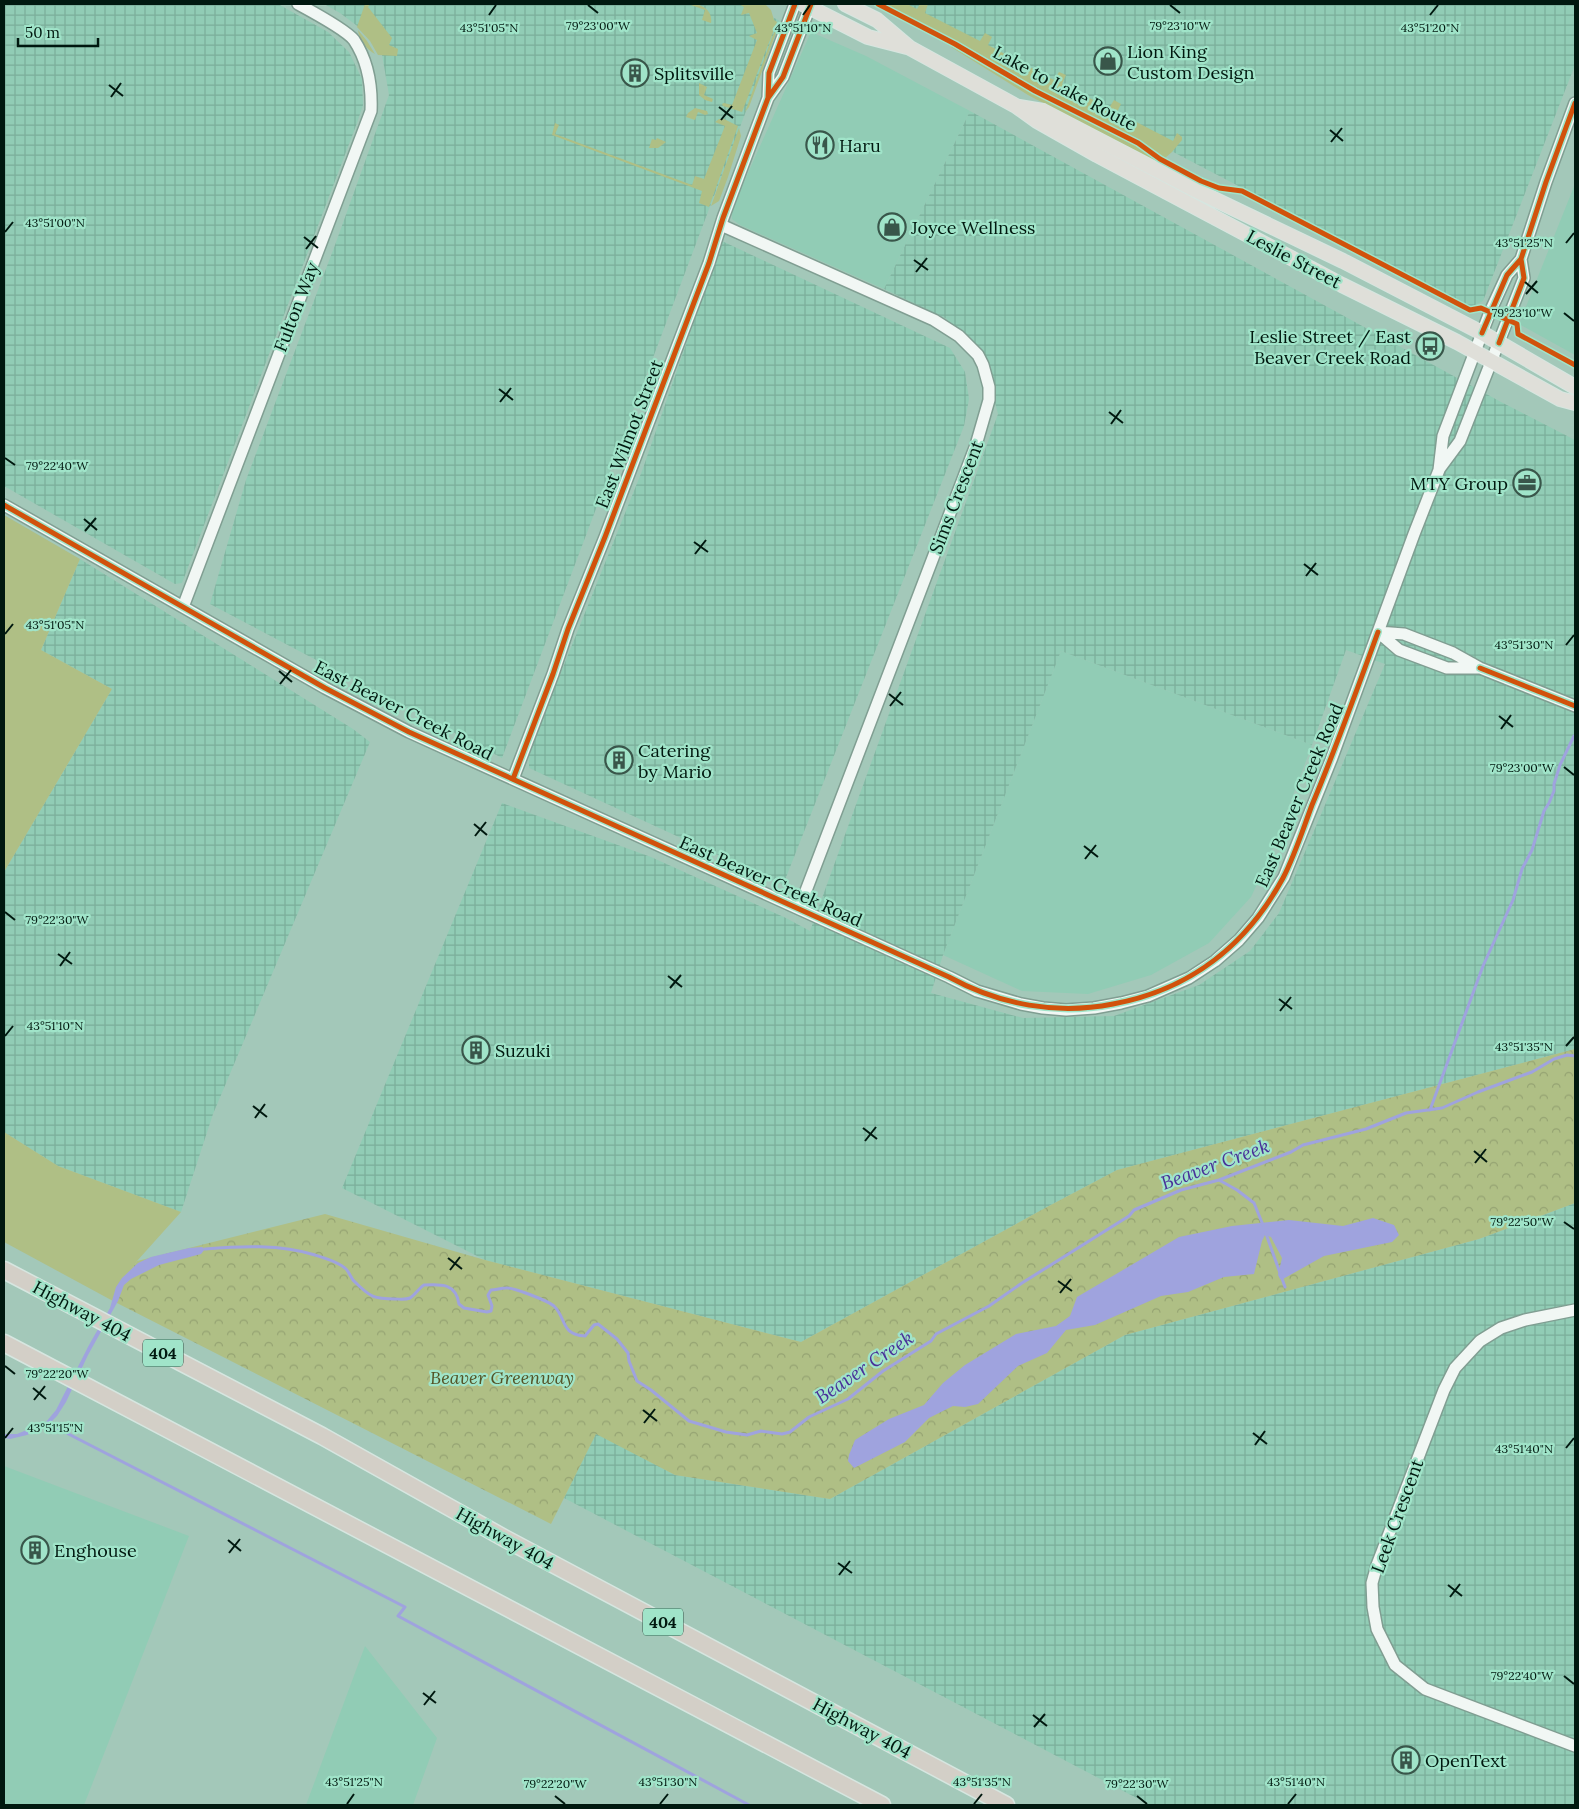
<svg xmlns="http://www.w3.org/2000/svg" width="1579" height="1809" font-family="Lora,serif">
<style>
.built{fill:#91ccb5}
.industrial{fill:url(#industrial-grid);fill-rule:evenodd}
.green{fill:#afbf85}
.park{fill:url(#park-crowns)}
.water{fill:#9fa3de}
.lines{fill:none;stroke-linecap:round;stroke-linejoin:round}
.stream{stroke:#9fa3de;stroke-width:3}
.minor-casing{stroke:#809e92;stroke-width:14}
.major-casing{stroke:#d6e6e0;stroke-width:16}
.highway-casing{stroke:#d6e6e0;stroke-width:19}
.minor{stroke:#f1f7f4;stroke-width:11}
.major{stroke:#dfdfd9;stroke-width:14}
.highway{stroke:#d3cfc7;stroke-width:16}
.cycleway-casing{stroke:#a0e4c9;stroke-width:8}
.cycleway{stroke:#d1520c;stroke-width:5}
.ticks{fill:none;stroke:#00180f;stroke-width:2}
.labels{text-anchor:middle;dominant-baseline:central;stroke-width:4.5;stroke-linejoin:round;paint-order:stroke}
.shield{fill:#a0e4c9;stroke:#305547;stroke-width:1}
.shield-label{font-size:16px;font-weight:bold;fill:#00180f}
.poi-label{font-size:18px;fill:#00180f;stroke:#a0e4c9;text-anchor:start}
.street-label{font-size:18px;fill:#00180f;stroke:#a0e4c9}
.park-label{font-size:18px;font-style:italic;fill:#535225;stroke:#a0e4c9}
.water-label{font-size:19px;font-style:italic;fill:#493199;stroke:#a0e4c9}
.ticks-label{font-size:12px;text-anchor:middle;fill:#00180f;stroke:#a0e4c9;stroke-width:4.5;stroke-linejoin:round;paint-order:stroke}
</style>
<defs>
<pattern id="industrial-grid" width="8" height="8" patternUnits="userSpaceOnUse" patternTransform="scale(1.25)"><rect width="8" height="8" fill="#91ccb5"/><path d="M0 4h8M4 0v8" fill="none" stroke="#7bae9a"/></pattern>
<pattern id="park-crowns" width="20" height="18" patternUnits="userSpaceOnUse" patternTransform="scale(1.25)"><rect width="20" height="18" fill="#afbf85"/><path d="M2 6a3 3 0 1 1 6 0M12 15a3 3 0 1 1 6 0" fill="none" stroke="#95a372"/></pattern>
</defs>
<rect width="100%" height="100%" fill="#a3c8b9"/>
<path class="built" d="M811,32l55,24 104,55 -86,178 -144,-64 -8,-6v-10z
M1575,184v171l-56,-31z
M1061,651l251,94 -44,116 -17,36 -42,46 -58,32 -63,19 -66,-3 -79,-36z
M4,1466l185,70 -105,269h-80z
M365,1646l72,92 -24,67h-107z"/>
<path class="industrial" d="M4,4h274l50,28 21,20 13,27 1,26 -6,18 -175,460 -7,1 -171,-98z
M324,4h423l33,17 -278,737 -292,-154 36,-124 89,-235 54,-150 -9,-52 -40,-30z
M889,4h686v61l-92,236 -12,6z
M970,111l531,291 74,38v609l-458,121 -70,37 -246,135 -316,-82 -143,-72 160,-385 149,54 135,61 24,13 188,-517 -17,-64 -36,-32 -61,-29zM1346,650l39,14 -106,249 -29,38 -51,34 -85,31 -91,2 -92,-25 12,-38 118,-304 251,94z
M722,241l228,107 15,24 4,27 -5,27 -181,459 -254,-117v-16l113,-281z
M80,559l273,170 17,13 -157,372 -32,98 -123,-46 -54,-34v-260l108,-183 -71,-39z
M1575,1203v602h-425l-586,-307 32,-65 79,42 155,24 295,-164 354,-96z"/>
<path class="green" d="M365,4h5l-2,3 24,31 -3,7 9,4 -1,7 -19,-1 -8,-14 -13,-14z
M692,4c11,0 21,7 19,19l-9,-3 3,-10 -14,-5z
M739,4h26l6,6 3,10 3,2 -35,90 -19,-6 -1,-2 2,-1 8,2 25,-65 -8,-4 8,-3 -8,-20 -8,2 3,-8z
M883,4h24l10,5 3,-5h8l-3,9 55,28 5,-8 7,4 -4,8 66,35 5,-8 7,3 -4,9 47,24 5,-8 7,4 -4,8 56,29 4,-8 5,4v3l-10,12 -7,6 -25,-17 -96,-49 -52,-30z
M780,22l-31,85 -4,5 27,-75z
M358,30l9,11 8,13c-9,-5 -16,-14 -17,-24z
M952,46l184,99 20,15 -2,1 -126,-66 -77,-48z
M699,83l8,4 -3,8 9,4 -1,3 -7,-2 -6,-5z
M695,108l12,3 1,3 -3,1 -7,-3 -3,8 -9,-3 2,-4z
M719,119h5l14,7 -29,81 -10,-4 3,-12 -150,-56 3,-12 4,2 -4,9 137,51 3,-9 9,3 21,-53 -10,-4z
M739,128l2,8 -13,41 -9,24 -8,5z
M657,138l9,4 -8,6h-9l3,-9 4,1z
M4,515l76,44 -39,91 71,39 -108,183z
M4,1132l54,34 123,46 -44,49 -24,40 -109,-59z"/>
<path class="park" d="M1575,1049v154l-96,36 -354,96 -295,164 -155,-24 -79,-41 -45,90 -438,-223 24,-40 188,-47 160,46 316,82 246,-135 70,-37z"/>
<path class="water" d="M1373,1218l21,7 5,10 -7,7 -68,14 -41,23h-3l-2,-4 4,-17 -11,-21 -6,-2 -3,6 -8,33 -30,3 -36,15 -27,4 -66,29 -29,5 -19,23 -29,13 -40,38 -13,3 -12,-1 -24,12 -24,24 -51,26 -6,-7 1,-6 6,-15 34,-21 35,-14 19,-22 22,-18 51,-31 40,-8 14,-10 7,-19 102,-60 53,-11 57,-6 54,6z
M189,1248l13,-1 3,2 -4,5 -42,11 -28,14 -7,6 -6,16 -30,54 -22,47 -9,14 -11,11 -7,2 -12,6 -17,4 -6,-1v-4h13l29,-12 10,-12 33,-65 21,-37 6,-21 6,-9 16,-15 13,-6z"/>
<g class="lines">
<path class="stream" d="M1430,1110l53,-144 30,-66 9,-31 10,-19 12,-39 5,-8 5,-12v-7l6,-19 14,-29
M1219,1180l18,10 17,13 9,22
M1265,1231l20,56
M205,1249c35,-3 75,-5 110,6 10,3 24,7 31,14 4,4 5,10 9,13 15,15 19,17 40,17 5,0 10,1 15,-1 5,-3 9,-10 14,-13 17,-1 32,-2 35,19l5,4 23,4 4,-1 1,-5 -4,-11 3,-5c5,0 10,-2 15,-2 7,-1 42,13 48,18 13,13 6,28 31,30l9,-11 4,-1 19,15 11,14 1,8 8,20 14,9 38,31 37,11 21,3 14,-4 21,3 8,-2 19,-15 39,-18 35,-28 48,-30 5,-7 53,-28 33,-23 107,-67 5,-6 47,-20 38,-10 72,-28 12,-7 63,-16 40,-16 36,-5 36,-16 54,-20 22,-13 13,-4 8,1
M49,1424l356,183 -7,9 351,189"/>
<g class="minor-casing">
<path id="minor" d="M768,98l1,-25 26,-69
M721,225l213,95 25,16 19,19 5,10 6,22v13l-13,45 -177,464
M1440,468l20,-27 64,-163 -3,-19
M4,505l321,183 84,44 540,245 28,14 44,13 22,4 23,2 28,-2 27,-5 27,-7 41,-18 26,-17 24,-21 19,-22 26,-41 47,-117 83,-226 25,-64 4,-34 47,-124 17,-37 14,-16 25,-77 29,-79
M183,607l188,-496c1,-24 -3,-50 -17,-71 -8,-10 -43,-29 -56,-36
M1378,632l26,2 49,19 27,15 95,38
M1378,632l21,18 48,18h32
M513,779l40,-105 15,-45 37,-92 104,-274 14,-45 45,-120 15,-21 28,-73
M1575,1310l-50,10 -24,8 -21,13 -25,27 -11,22 -67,175 -5,18 1,24 4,22 18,36 30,24 150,57"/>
</g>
<g class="major-casing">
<path id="major" d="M803,4l65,33 39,10
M845,4l32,16 33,28 106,58 21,15 60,34 245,130 115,57 103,57 15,4
M1019,107l24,4 154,80 146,70 139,72 93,54"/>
</g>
<g class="highway-casing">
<path id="highway" d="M4,1270l318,166 182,102 502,267
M4,1343l878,462"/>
</g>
<use href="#minor" class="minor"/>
<use href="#major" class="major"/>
<use href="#highway" class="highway"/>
<g class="cycleway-casing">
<path id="cycleway" d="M878,4l77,40 80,47 103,52 22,16 41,22 18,7 23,3 228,119 11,-2 36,16 1,10 57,31
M768,98l1,-25 26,-69
M1482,333l25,-58 14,-16 25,-77 29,-79
M1499,343l25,-65 -3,-19
M4,505l321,183 84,44 540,245c51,28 108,38 164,27 76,-14 133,-58 170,-126 12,-23 20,-49 29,-73 24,-57 45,-115 66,-173
M1480,668l95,38
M513,779l40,-105 15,-45 37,-92 104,-274 14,-45 45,-120 15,-21 28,-73"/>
</g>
<use href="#cycleway" class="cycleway"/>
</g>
<path class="ticks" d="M588,5l10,8M1170,5l10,8M489,15l7,-10M803,15l7,-10M1430,15l8,-10M109,85l14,11M111,97l10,-14M719,107l14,11M721,120l11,-14M1330,130l13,11M1331,142l11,-14M5,232l8,-10M304,237l14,11M1566,243l8,-10M306,249l10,-13M914,260l14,10M916,272l11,-14M1525,282l13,11M1526,294l11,-13M1564,313l10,8M499,389l14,11M500,402l11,-14M1109,412l14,11M1111,424l10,-14M5,458l10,7M84,519l13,11M85,531l11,-13M694,542l14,10M695,554l11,-14M1304,564l14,11M1306,576l10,-13M5,634l8,-10M1566,645l8,-10M279,671l13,11M280,684l11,-14M889,694l14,11M890,706l11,-14M1499,716l14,11M1501,729l10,-14M1564,767l10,8M474,824l13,11M475,836l11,-14M1084,846l14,11M1085,859l11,-14M5,912l10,8M58,954l14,10M60,966l10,-14M668,976l14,11M670,988l11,-13M1279,999l13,10M1280,1011l11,-14M5,1036l8,-10M1566,1046l8,-9M253,1106l14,11M255,1118l10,-14M863,1128l14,11M865,1141l11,-14M1474,1151l13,11M1475,1163l11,-14M1564,1222l10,7M448,1258l14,11M450,1270l10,-13M1058,1281l14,10M1060,1293l11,-14M5,1366l10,8M33,1388l13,11M34,1400l11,-14M643,1410l14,11M644,1423l11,-14M1253,1433l14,11M5,1438l8,-10M1255,1445l10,-14M1566,1448l8,-10M228,1540l13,11M229,1553l11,-14M838,1563l14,10M839,1575l11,-14M1448,1585l14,11M1450,1597l10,-13M1564,1676l10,8M423,1693l13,10M424,1705l11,-14M1033,1715l14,11M1034,1727l11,-13M555,1796l10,8M1137,1796l10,8M347,1804l7,-10M660,1804l8,-10M974,1804l8,-10M1288,1804l8,-10"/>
<defs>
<g id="shop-ring" transform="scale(1.4375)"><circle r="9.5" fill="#a0e4c9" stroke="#39564a" stroke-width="1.5"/><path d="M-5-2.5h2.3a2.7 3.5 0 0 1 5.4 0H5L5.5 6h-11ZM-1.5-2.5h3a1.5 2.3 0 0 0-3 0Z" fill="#39564a"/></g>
<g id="building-ring" transform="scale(1.4375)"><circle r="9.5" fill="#a0e4c9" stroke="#39564a" stroke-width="1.5"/><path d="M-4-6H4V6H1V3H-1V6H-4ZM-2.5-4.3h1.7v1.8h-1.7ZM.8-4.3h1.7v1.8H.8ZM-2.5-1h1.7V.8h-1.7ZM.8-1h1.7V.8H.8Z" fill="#39564a"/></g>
<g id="restaurant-ring" transform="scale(1.4375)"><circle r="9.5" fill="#a0e4c9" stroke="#39564a" stroke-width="1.5"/><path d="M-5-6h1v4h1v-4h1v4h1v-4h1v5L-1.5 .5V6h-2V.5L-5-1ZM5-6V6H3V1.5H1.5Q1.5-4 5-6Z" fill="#39564a"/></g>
<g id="bus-ring" transform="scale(1.4375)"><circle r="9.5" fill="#a0e4c9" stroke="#39564a" stroke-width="1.5"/><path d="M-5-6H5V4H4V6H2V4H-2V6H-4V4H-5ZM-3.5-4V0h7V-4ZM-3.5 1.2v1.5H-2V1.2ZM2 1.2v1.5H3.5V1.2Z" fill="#39564a"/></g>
<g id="office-ring" transform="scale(1.4375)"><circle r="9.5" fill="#a0e4c9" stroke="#39564a" stroke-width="1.5"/><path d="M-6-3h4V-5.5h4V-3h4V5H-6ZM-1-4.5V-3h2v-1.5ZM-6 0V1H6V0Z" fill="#39564a"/></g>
</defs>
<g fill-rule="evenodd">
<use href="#shop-ring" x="1108" y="61"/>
<use href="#building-ring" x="635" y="73"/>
<use href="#restaurant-ring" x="820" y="145"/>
<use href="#shop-ring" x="892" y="227"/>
<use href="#bus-ring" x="1430" y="346"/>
<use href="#office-ring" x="1527" y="483"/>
<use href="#building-ring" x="619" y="760"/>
<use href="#building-ring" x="476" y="1050"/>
<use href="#building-ring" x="35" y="1550"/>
<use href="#building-ring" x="1406" y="1760"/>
</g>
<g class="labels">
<g class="shield">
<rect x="143" y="1339.5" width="40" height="27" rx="4"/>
<rect x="643" y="1608.5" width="40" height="27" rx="4"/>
</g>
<g class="shield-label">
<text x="163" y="1353">404</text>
<text x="663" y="1622">404</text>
</g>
<g class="poi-label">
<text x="1127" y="51">Lion King<tspan x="1127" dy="21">Custom Design</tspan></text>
<text x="654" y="73">Splitsville</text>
<text x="839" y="145">Haru</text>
<text x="911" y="227">Joyce Wellness</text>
<text x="1411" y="336" text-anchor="end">Leslie Street / East<tspan x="1411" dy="21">Beaver Creek Road</tspan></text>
<text x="1508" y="483" text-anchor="end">MTY Group</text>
<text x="638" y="750">Catering<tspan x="638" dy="21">by Mario</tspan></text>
<text x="495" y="1050">Suzuki</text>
<text x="54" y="1550">Enghouse</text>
<text x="1425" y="1760">OpenText</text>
</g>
<g class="street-label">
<text transform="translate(1065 88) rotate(28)">Lake to Lake Route</text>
<text transform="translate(1294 259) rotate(28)">Leslie Street</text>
<text transform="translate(296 307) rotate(-69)">Fulton Way</text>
<text transform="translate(629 434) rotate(-69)">East Wilmot Street</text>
<text transform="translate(956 497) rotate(-69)">Sims Crescent</text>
<text transform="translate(404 710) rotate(27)">East Beaver Creek Road</text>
<text transform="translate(1299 795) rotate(-67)">East Beaver Creek Road</text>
<text transform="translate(771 881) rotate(24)">East Beaver Creek Road</text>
<text transform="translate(82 1311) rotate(28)">Highway 404</text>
<text transform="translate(1397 1516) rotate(-70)">Leek Crescent</text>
<text transform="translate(505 1538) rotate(29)">Highway 404</text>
<text transform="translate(862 1728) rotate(28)">Highway 404</text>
</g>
<g class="park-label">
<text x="502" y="1377">Beaver Greenway</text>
</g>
<g class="water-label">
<text transform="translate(1215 1164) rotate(-20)">Beaver Creek</text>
<text transform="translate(864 1367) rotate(-34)">Beaver Creek</text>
</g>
</g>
<g class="ticks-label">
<text x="598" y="30">79°23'00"W</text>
<text x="1180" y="30">79°23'10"W</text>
<text x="489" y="32">43°51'05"N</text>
<text x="803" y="32">43°51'10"N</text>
<text x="1430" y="32">43°51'20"N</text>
<text x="55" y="227">43°51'00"N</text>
<text x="1524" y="247">43°51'25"N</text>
<text x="1522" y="317">79°23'10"W</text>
<text x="57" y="470">79°22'40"W</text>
<text x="55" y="629">43°51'05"N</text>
<text x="1524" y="649">43°51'30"N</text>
<text x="1522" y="772">79°23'00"W</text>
<text x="57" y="924">79°22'30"W</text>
<text x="55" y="1030">43°51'10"N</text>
<text x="1524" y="1051">43°51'35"N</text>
<text x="1522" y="1226">79°22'50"W</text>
<text x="57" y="1378">79°22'20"W</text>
<text x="55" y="1432">43°51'15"N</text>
<text x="1524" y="1453">43°51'40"N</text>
<text x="1522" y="1680">79°22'40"W</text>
<text x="354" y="1786">43°51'25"N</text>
<text x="668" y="1786">43°51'30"N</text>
<text x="982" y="1786">43°51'35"N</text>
<text x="1296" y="1786">43°51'40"N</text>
<text x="555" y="1788">79°22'20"W</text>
<text x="1137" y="1788">79°22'30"W</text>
</g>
<rect width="1579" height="1809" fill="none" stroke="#00180f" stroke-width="10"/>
<path d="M18 38v8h80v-8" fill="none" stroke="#00180f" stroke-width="2.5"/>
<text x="25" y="38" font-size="15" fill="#00180f" stroke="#a0e4c9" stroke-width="4" paint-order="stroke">50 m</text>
</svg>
